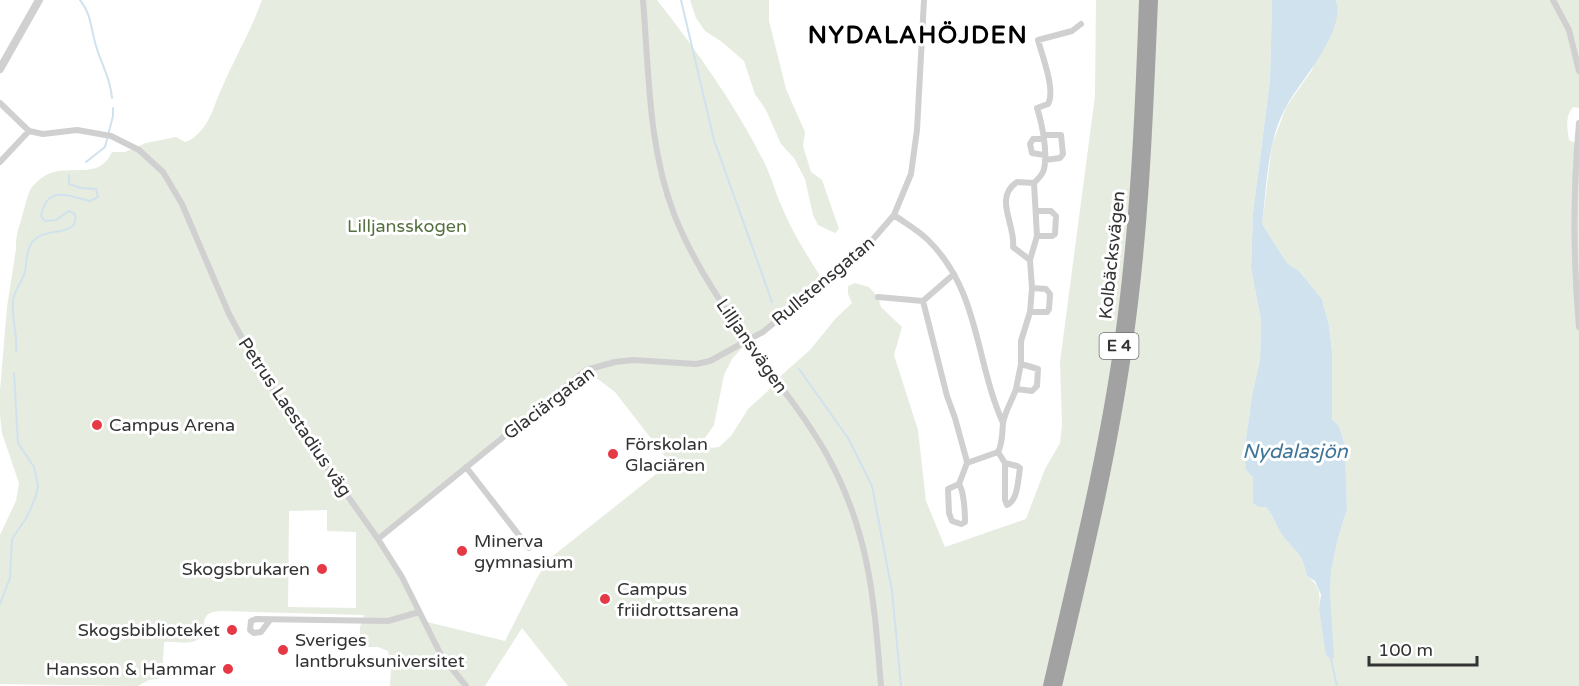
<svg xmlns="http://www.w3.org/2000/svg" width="1579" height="686" font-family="'Varela Round',sans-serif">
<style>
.green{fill:#e6ecdf;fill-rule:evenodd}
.water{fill:#cfe2ee}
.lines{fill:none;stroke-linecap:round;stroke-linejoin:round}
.stream{stroke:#cfe2ee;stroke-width:2}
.minor{stroke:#d0d0d0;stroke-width:6}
.tertiary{stroke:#d0d0d0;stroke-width:8}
.trunk{stroke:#a2a2a2;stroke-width:10}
.poi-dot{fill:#e63946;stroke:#fff;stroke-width:2}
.labels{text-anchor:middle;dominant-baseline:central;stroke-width:6;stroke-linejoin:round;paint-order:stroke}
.shield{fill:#fff;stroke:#707070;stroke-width:1.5}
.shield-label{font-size:16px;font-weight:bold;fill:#333}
.park-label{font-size:18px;fill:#56703f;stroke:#fff}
.street-label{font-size:18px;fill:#333;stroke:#fff}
.poi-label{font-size:18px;fill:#333;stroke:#fff;text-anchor:start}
.water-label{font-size:20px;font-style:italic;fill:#3f7597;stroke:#fff}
.district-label{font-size:24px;font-weight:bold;letter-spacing:1.5px;fill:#000;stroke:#fff}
</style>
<rect width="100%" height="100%" fill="#fff"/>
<path class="green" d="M262,0h395c40,51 78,104 107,162 7,14 11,29 17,43 11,27 27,52 43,77l-76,59 -16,18 -8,16 -10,50 -9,13 6,10 8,-1 12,-11 17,-27 21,-19 7,-10 34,-30 26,-32 16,-15 -4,-9v-8l7,-3 14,4 9,10 3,10 21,20 -8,28 24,75 8,71 19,46 81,-28 19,-50 15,-26 2,-18 -2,-63 35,-266 1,-96h176l-2,80 -17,133 -2,55 10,52 -1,40 -8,37 -8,56 2,17 7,8v25l5,4h8c8,9 10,20 17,29 15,19 18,15 24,40 12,8 14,18 12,32l11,-13 1,-22 6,-31 10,-33 -2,-64 -6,-19 -7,-7v-68l-3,-26 -7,-26 -23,-28 -12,-8 -25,-39 10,-79 14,-38 26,-37 25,-67 -1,-3h243v108l-6,-1c-8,10 -6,20 -4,33l8,4 2,-21v563h-1011l-46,-58 -37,58h-95l1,-18 -3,-17 -10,-4h-18v-20l4,-12 -143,-4c-27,1 -10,19 -24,29 -8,5 -24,1 -33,2l-2,36 -13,2 -11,6 -138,-2v-149l16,-34 3,-18 -17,-50 -2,-18v-24l7,-84 9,-58c-1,-13 4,-24 7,-36 2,-7 4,-16 7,-23 2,-4 6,-7 9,-10 24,-22 58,5 73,-28h13l21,-9 30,-6 9,5c8,-2 13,-8 18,-14 9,-11 12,-26 18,-38 13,-31 30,-59 41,-90zM586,370l29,22 55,71 -121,96 -12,19 -32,63 -82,-20 -45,-83zM327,510v21l29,1v76l-68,-1 1,-96z
M690,0h79v21l17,68 19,43 -2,14 8,26 11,8 17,49 -4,4 -17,-8 -5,-10 -8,-36 -11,-21 -13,-14 -15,-34 -11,-16 -11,-33 -22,-19 -17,-11 -9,-13z"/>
<path class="water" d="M1272,0h64c10,32 -35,80 -50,107 -19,34 -19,79 -24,117l25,39 12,8 23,28 7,26 3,26v68l7,7 6,19 2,64 -10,33 -6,31 -1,22 4,62 -3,2 -5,-4 -7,-47 2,-13 -6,-14 -8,-5c-6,-25 -9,-21 -24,-40 -7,-9 -9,-20 -17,-29h-8l-5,-4v-25l-7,-8 -2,-17 8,-57 8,-36 1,-40 -10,-52 2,-55 17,-133z"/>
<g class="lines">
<path class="stream" d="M80,0c12,14 11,32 17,49 5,16 14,31 15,49
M681,0l33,140 58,162
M86,162l19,-15 8,-31v-8
M16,352c2,-18 -5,-34 -3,-51 1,-12 10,-19 12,-30 2,-9 1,-19 6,-27 11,-20 49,-4 44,-30l-6,-3 -13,9 -11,1 -4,-5c7,-33 28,-19 49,-15l8,-4 -2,-8 -15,-1 -12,-4v-9
M799,369l49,69 24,48 20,105 9,95
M0,604l10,-26 2,-39 15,-22 9,-21 2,-10 -4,-19 -16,-24 -4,-70
M1331,659l6,27"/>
<path class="minor" d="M643,0c6,72 5,146 31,214 24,61 64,113 102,166 18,24 36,48 51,75 43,78 47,145 54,231
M1553,0l16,30 10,41
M0,103l29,28 14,3 34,-4 34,6 28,14 24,22 19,32 47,110 32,59 117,166 24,38 39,78 25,31
M1579,123c-6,67 -6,136 0,204
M1044,135h17l2,19 -3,4 -15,2
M1043,139h-10l-3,5 2,9 12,2
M0,162l29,-31
M1034,183c3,-3 7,-7 9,-11 6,-15 -1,-49 -6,-64l11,-4c8,-14 -6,-48 -10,-64l34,-9 9,-7
M1037,211h14l5,5 -1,18 -3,2h-15
M894,215c11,8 24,15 34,25 52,51 47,121 75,183
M878,297l45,4 24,95 8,22 11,40 1,5 -8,21c5,7 6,29 6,38l-4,2 -9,-3 -3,-8 -1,-24 11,-5
M923,301l31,-27
M1030,312l2,-24
M1016,389l5,-25
M998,452l7,11v37l2,5c11,-5 11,-25 13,-37l-3,-2 -12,-3
M967,463l31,-11c5,-10 4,-19 5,-29 2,-12 9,-22 13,-34l16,2 5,-5 1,-17 -17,-5v-23l9,-29h17l2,-3 1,-15 -4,-5 -14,-1 -2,-28 -17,-13c3,-22 -20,-49 4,-65l17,1 3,53 -7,24
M466,467l63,81
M378,539l208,-169 29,-8 18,-2 63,4 14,-3 53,-29 105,-87 26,-30 17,-41 6,-44 7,-130
M270,620l-9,12 -7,1 -4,-3 1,-9 5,-2 132,2 31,-9"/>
<path class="tertiary" d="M0,69l39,-69"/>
<path class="trunk" d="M1048,686c26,-114 55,-227 71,-342 16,-114 21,-229 25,-344
M1057,686c26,-112 54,-224 70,-338 17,-115 21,-231 26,-348"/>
</g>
<g class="poi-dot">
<circle cx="97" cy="425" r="6"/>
<circle cx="613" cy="454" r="6"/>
<circle cx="462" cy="551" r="6"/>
<circle cx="322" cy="569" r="6"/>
<circle cx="605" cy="599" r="6"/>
<circle cx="232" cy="630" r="6"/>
<circle cx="283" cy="650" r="6"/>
<circle cx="228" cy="669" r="6"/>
</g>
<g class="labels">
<rect class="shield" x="1099.5" y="333" width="39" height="26" rx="4.5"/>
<g class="shield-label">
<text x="1119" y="346">E 4</text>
</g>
<g class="park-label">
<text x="407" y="226">Lilljansskogen</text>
</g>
<g class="street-label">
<text transform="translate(1112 255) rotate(-84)">Kolbäcksvägen</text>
<text transform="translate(823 281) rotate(-40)">Rullstensgatan</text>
<text transform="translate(752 346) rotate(55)">Lilljansvägen</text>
<text transform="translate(549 403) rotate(-37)">Glaciärgatan</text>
<text transform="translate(295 417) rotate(56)">Petrus Laestadius väg</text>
</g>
<g class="poi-label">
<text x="109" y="425">Campus Arena</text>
<text x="625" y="444">Förskolan<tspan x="625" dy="21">Glaciären</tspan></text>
<text x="474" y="541">Minerva<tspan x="474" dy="21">gymnasium</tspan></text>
<text x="310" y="569" text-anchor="end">Skogsbrukaren</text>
<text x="617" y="589">Campus<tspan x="617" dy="21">friidrottsarena</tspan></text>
<text x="220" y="630" text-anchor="end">Skogsbiblioteket</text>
<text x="295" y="640">Sveriges<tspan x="295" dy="21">lantbruksuniversitet</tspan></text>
<text x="216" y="669" text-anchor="end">Hansson &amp; Hammar</text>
</g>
<g class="water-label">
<text x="1295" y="452">Nydalasjön</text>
</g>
<g class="district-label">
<text x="918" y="35">NYDALAHÖJDEN</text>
</g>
</g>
<path d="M1369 656v9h108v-9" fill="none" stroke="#333333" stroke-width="3"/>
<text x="1378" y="656" font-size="18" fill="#333333" stroke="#ffffff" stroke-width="4.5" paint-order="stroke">100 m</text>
</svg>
